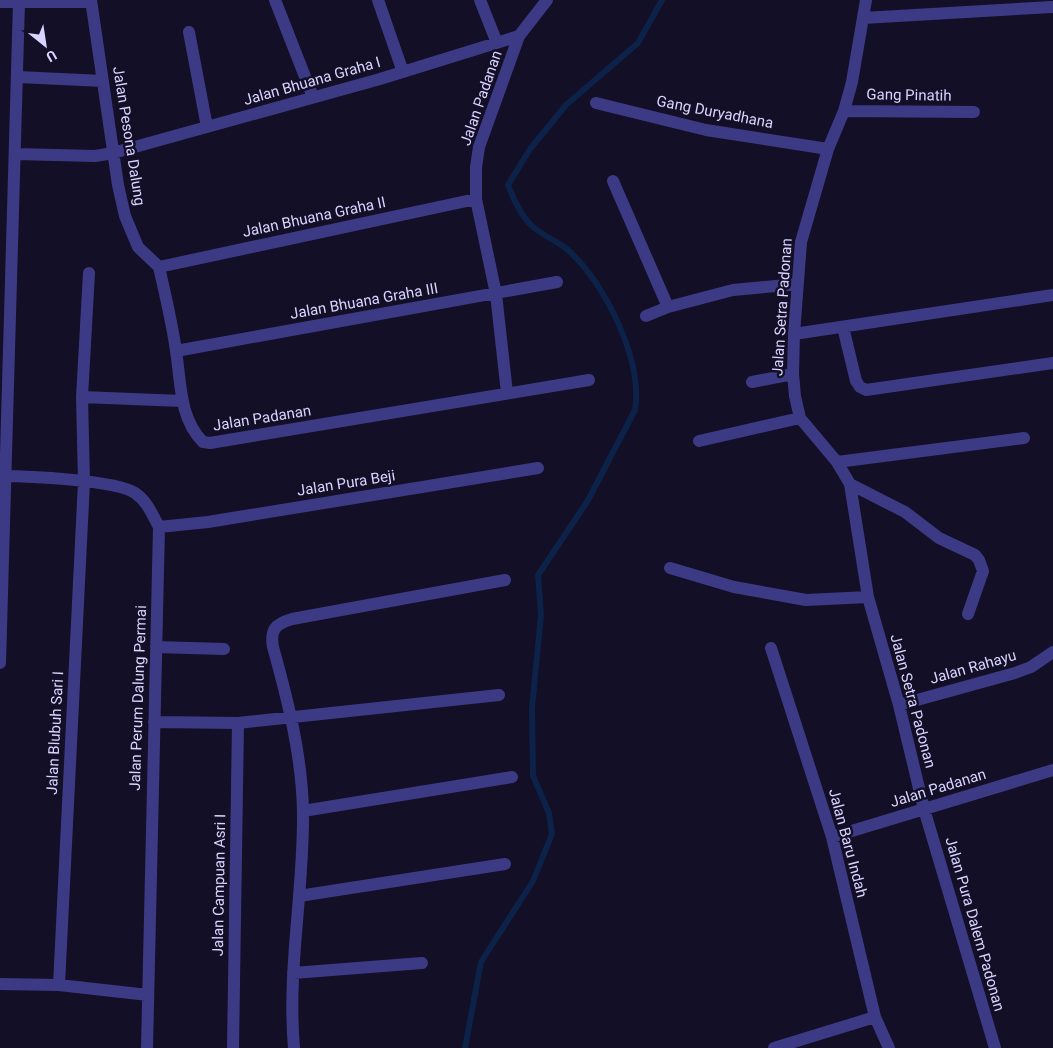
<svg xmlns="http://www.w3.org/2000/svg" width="1053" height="1048" font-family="Roboto,sans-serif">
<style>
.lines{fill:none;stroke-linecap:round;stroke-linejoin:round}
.stream{stroke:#0c2248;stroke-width:6}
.minor{stroke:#3d3a85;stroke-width:12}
.labels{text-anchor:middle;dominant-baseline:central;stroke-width:5;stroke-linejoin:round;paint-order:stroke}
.street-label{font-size:15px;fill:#d9d4ff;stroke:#130f26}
</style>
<rect width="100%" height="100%" fill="#130f26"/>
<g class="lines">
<path class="stream" d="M465,1048l16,-86 52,-81 19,-47 -3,-21 -16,-37 -1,-68 9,-93 -3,-40 49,-73 48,-92c8,-50 -30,-127 -67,-160 -11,-9 -24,-14 -35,-23 -12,-11 -19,-27 -25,-42l22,-36 36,-44 72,-62 24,-43"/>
<path class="minor" d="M91,0l27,185 7,31 13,31 21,20
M275,0l38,97
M378,0l25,72
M480,0l17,43
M866,0l-14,82 -8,29 -16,38 -27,93 -7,92 -1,40 2,22 5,22 37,44 13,22 18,113 31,108 25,104 71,239
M0,2h91
M863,18l189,-11
M189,32l18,95
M18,77l85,4
M596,103l110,27 122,19
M844,111l130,1
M15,154l80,2 18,-3 267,-74 139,-43
M613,181l55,126
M159,267c6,27 13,55 17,84 5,31 3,67 27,91l7,1 379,-63
M159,267l317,-68
M646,316l22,-9 65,-17 65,-6
M843,327l13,54 4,6 6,3 187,-27
M794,334l259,-39
M176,351l381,-69
M752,382l41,-8
M507,393l-11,-99 -20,-95v-32l3,-20 40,-111 28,-36
M82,397l100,4
M699,441l101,-23
M837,462l187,-24
M0,476c26,0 116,4 135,17 12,8 17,21 24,34l-12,521
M850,484l55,28 34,26 36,17 4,5 4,11 -15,43
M159,527l49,-5 330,-54
M670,568l64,19 72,13 62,-3
M156,647l68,2
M771,648l61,189 43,180 14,31
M0,663l19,-661
M899,705l116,-32 16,-6 22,-15
M154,722l84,1 261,-28
M303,811l209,-34
M832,837l221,-67
M299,896l206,-32
M293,973l129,-10
M0,984l59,1 89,10
M59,985l25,-503 -2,-85 7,-124
M233,1048l5,-325
M294,1048c-7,-79 10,-157 9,-236 -1,-56 -15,-111 -30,-165 -3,-17 2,-23 19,-28l213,-39
M774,1048l101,-31"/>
</g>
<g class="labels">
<g class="street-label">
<text transform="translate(312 81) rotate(-16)">Jalan Bhuana Graha I</text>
<text transform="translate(909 95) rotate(1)">Gang Pinatih</text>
<text transform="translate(481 98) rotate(-71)">Jalan Padanan</text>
<text transform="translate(715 112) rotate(11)">Gang Duryadhana</text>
<text transform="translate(129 136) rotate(81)">Jalan Pesona Dalung</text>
<text transform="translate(314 217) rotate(-12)">Jalan Bhuana Graha II</text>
<text transform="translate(364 301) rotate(-10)">Jalan Bhuana Graha III</text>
<text transform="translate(782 307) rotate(-86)">Jalan Setra Padonan</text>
<text transform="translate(262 418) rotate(-9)">Jalan Padanan</text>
<text transform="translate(346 483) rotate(-9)">Jalan Pura Beji</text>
<text transform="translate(973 667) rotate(-16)">Jalan Rahayu</text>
<text transform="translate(138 698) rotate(-88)">Jalan Perum Dalung Permai</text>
<text transform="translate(913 701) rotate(75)">Jalan Setra Padonan</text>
<text transform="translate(55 733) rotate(-87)">Jalan Blubuh Sari I</text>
<text transform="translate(938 788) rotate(-17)">Jalan Padanan</text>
<text transform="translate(848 843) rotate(75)">Jalan Baru Indah</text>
<text transform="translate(219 885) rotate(-89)">Jalan Campuan Asri I</text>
<text transform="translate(975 924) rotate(74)">Jalan Pura Dalem Padonan</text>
</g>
</g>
<g transform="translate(45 45) rotate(150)" stroke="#130f26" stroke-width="4" paint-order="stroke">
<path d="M0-4L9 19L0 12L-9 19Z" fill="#d9d4ff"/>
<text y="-8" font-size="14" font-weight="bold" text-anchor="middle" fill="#d9d4ff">U</text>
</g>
</svg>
